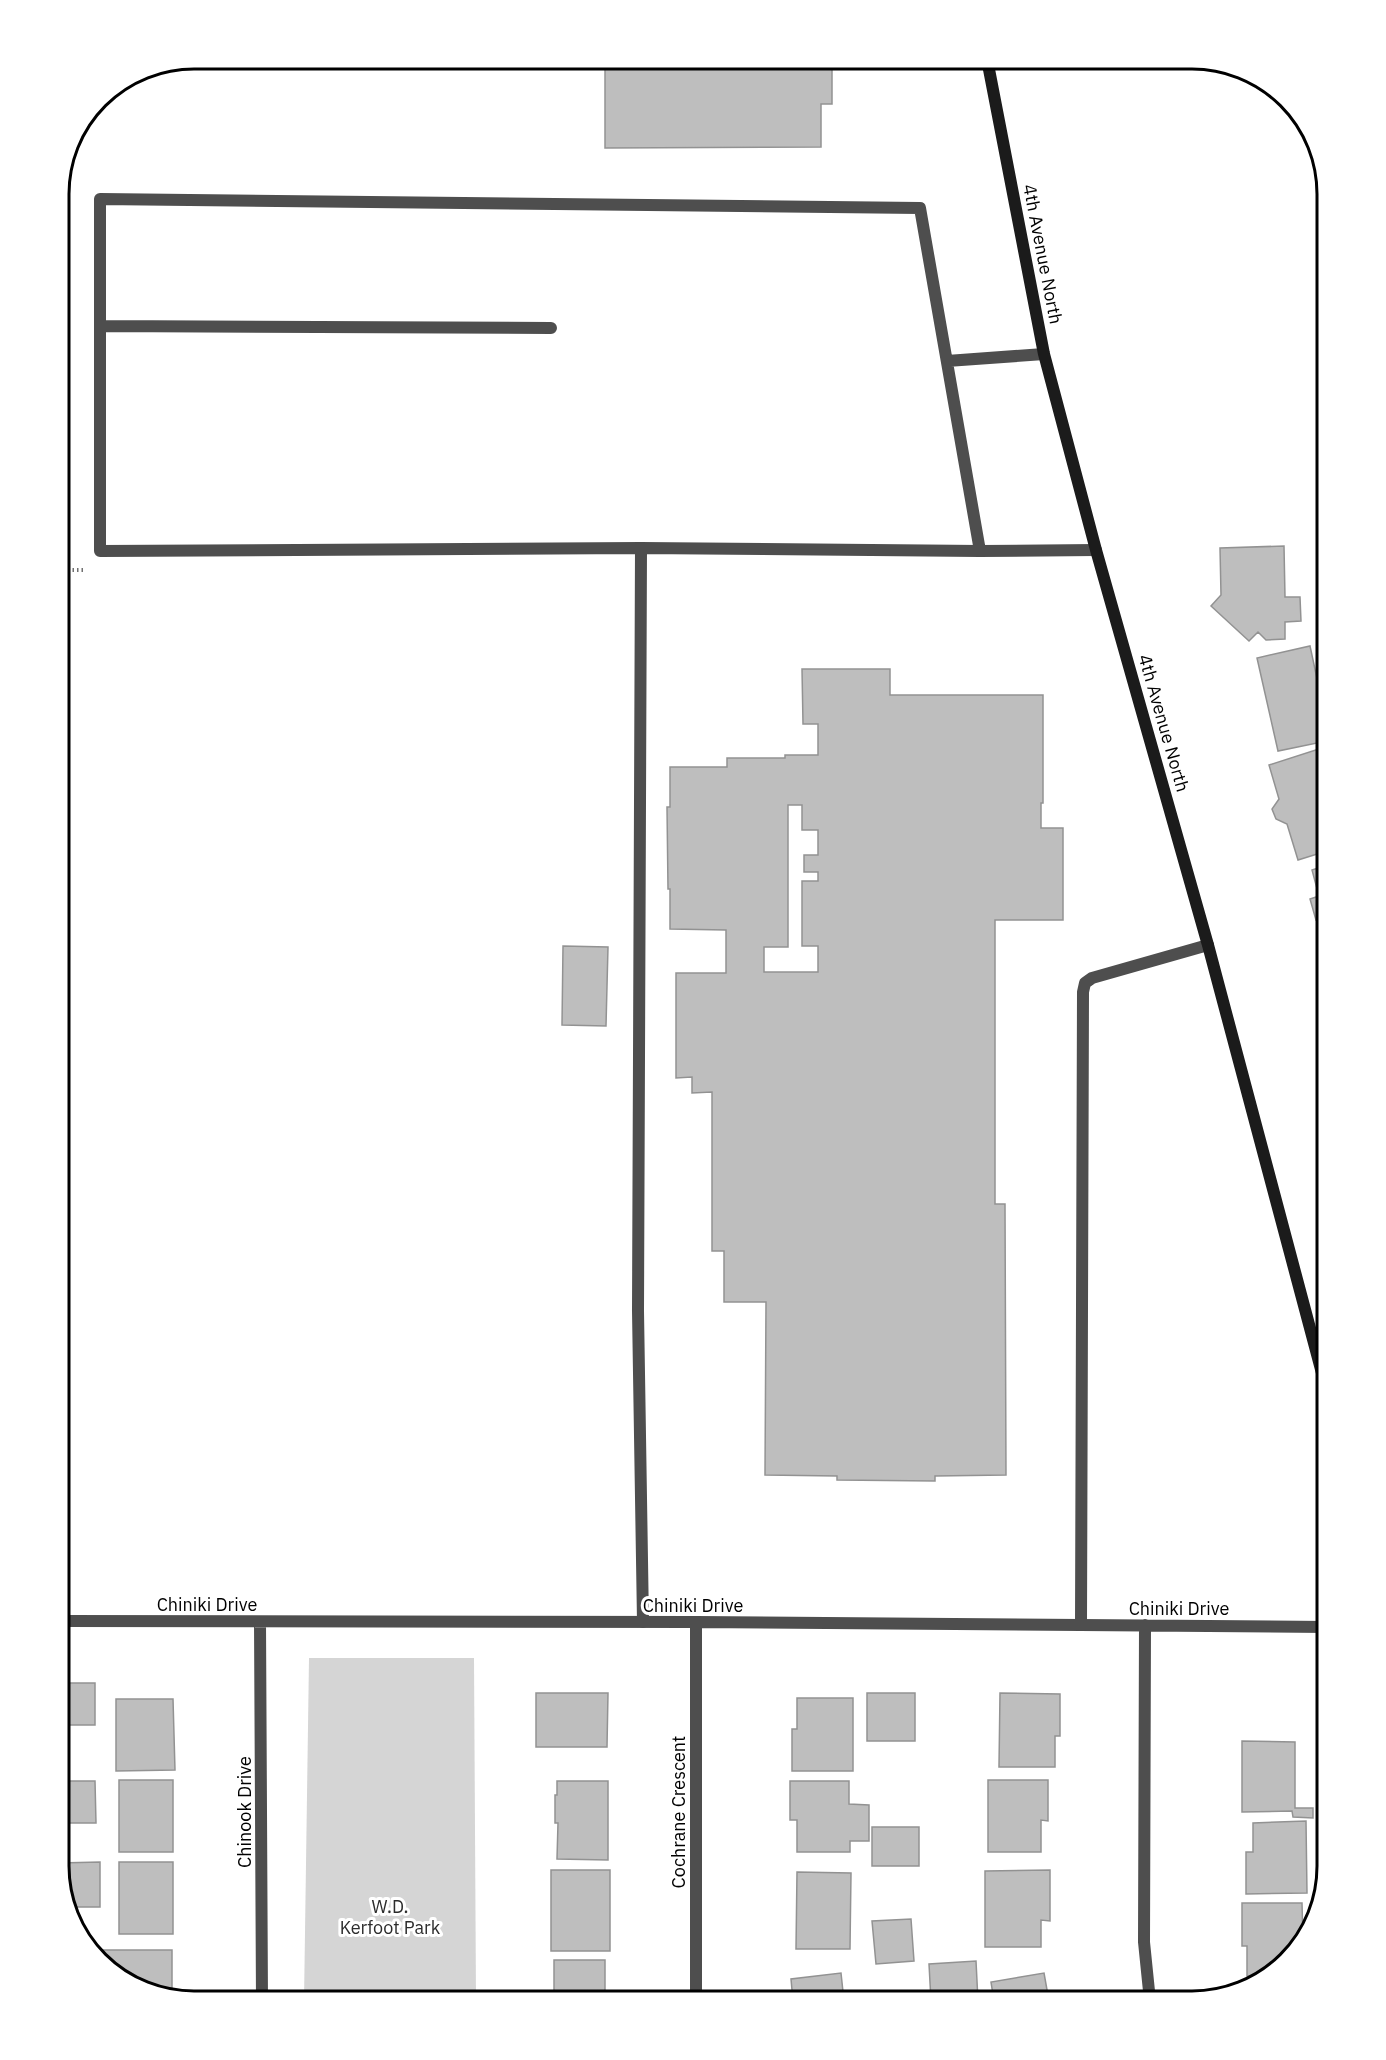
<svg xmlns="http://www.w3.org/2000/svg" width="1386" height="2060" font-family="'IBM Plex Sans',sans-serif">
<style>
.green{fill:#d5d5d5}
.building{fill:#bebebe;stroke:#929292;stroke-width:1.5;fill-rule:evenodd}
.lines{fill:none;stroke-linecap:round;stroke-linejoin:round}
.path{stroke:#707070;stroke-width:4;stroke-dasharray:1.5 3;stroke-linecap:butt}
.lane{stroke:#4e4e4e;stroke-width:12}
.street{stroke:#4e4e4e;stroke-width:12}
.secondary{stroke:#1b1b1b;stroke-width:12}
.labels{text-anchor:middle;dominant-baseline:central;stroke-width:6;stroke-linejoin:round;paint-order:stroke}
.street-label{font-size:18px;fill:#000;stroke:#fff}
.park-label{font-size:18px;fill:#2c2c2c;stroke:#fff}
.rim{fill:none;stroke:#000;stroke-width:3}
</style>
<rect width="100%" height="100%" fill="#fff"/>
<path class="green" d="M309,1658h165l2,343h-172z"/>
<path class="building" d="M605,59h227v45h-11v43l-216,1z
M1284,546l1,51h15l1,24 -16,1v17l-19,1 -8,-8 -9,9 -38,-35 10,-11 -1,-47z
M1310,646l17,79v16l-49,10 -21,-93z
M802,669h88v26h153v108h-2v25h22v92h-68v284h10l1,271 -71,1v5l-98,-1v-4l-72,-1 1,-173h-42v-51h-12v-159l-20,1v-16l-16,1v-105h50v-43l-56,-1v-40h-2l-1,-82h3v-40h57v-9h58v-3h33v-31h-15zM788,805h14v25h16v25h-14v17h14v9h-16v65h16v26h-54v-25h24z
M1325,747h2v104l-29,9 -11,-36 -11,-5 -4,-10 7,-10 -10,-34z
M1327,865v58l-2,-6 -9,3 -6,-21 9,-3 -7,-26z
M563,946l45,1 -2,79 -44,-1z
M59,1683h36v42h-36z
M536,1693h72l-1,54h-71z
M867,1693h48v48h-48z
M1000,1693l60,1v42h-5v31h-56z
M797,1698h56v73h-61v-42h5z
M116,1699h57l2,71 -59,1z
M1242,1741l53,1v66h18v10l-20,-1 -1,-6 -50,1z
M119,1780h54v72h-54z
M988,1780h60v41l-7,-1v32h-53z
M59,1781h36l1,42h-37z
M557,1781h51v79l-51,-1 1,-36h-3v-28h2z
M790,1781h59v23l20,1v36h-19v11h-53v-32h-7z
M1306,1821l1,72 -61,1v-42h7v-29z
M872,1827h47v39h-47z
M100,1862v45h-31l-10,-44z
M119,1862h54v72h-54z
M551,1870h59v81h-59z
M1050,1870v51l-9,-1v27h-56v-76z
M797,1872l54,1 -1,76h-54z
M1242,1903h60l1,38 -36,35h-20v-30h-5z
M911,1919l3,42 -38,3 -4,-43z
M96,1950h76v47l-46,-14 -30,-29z
M554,1960h51v36h3v5h-54z
M976,1961l2,40h-47l-2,-37z
M841,1973l3,28h-51l-2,-22z
M1044,1973l5,28h-55l-3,-19z"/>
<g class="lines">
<path class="path" d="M59,570h26"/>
<path class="lane" d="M100,199l820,9 60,343 -339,-3 -541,3z
M100,326l451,2
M947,361l97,-7
M641,548l-3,763 5,311
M980,551l116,-1
M1081,1624l2,-632 2,-9 7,-5 116,-33"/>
<path class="street" d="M59,1621l637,1 631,5
M260,1622l2,379
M1145,1625l-1,317 6,59
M696,2001v-379"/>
<path class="secondary" d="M987,59l57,295 52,196 112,395 119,447"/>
</g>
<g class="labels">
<g class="street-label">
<text transform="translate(1043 254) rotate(79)">4th Avenue North</text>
<text transform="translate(1164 723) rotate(74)">4th Avenue North</text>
<text x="207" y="1604">Chiniki Drive</text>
<text x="693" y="1605">Chiniki Drive</text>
<text x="1179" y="1608">Chiniki Drive</text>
<text transform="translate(244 1812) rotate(-90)">Chinook Drive</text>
<text transform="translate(678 1812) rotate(-90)">Cochrane Crescent</text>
</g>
<g class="park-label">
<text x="390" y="1906">W.D.<tspan x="390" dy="21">Kerfoot Park</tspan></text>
</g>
</g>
<path d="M0 0H1386V2060H0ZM194 69H1192A125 125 0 0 1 1317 194V1866A125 125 0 0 1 1192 1991H194A125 125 0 0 1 69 1866V194A125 125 0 0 1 194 69Z" fill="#fff" fill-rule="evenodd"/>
<path class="rim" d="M194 69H1192A125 125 0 0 1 1317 194V1866A125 125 0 0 1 1192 1991H194A125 125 0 0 1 69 1866V194A125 125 0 0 1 194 69Z"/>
</svg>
